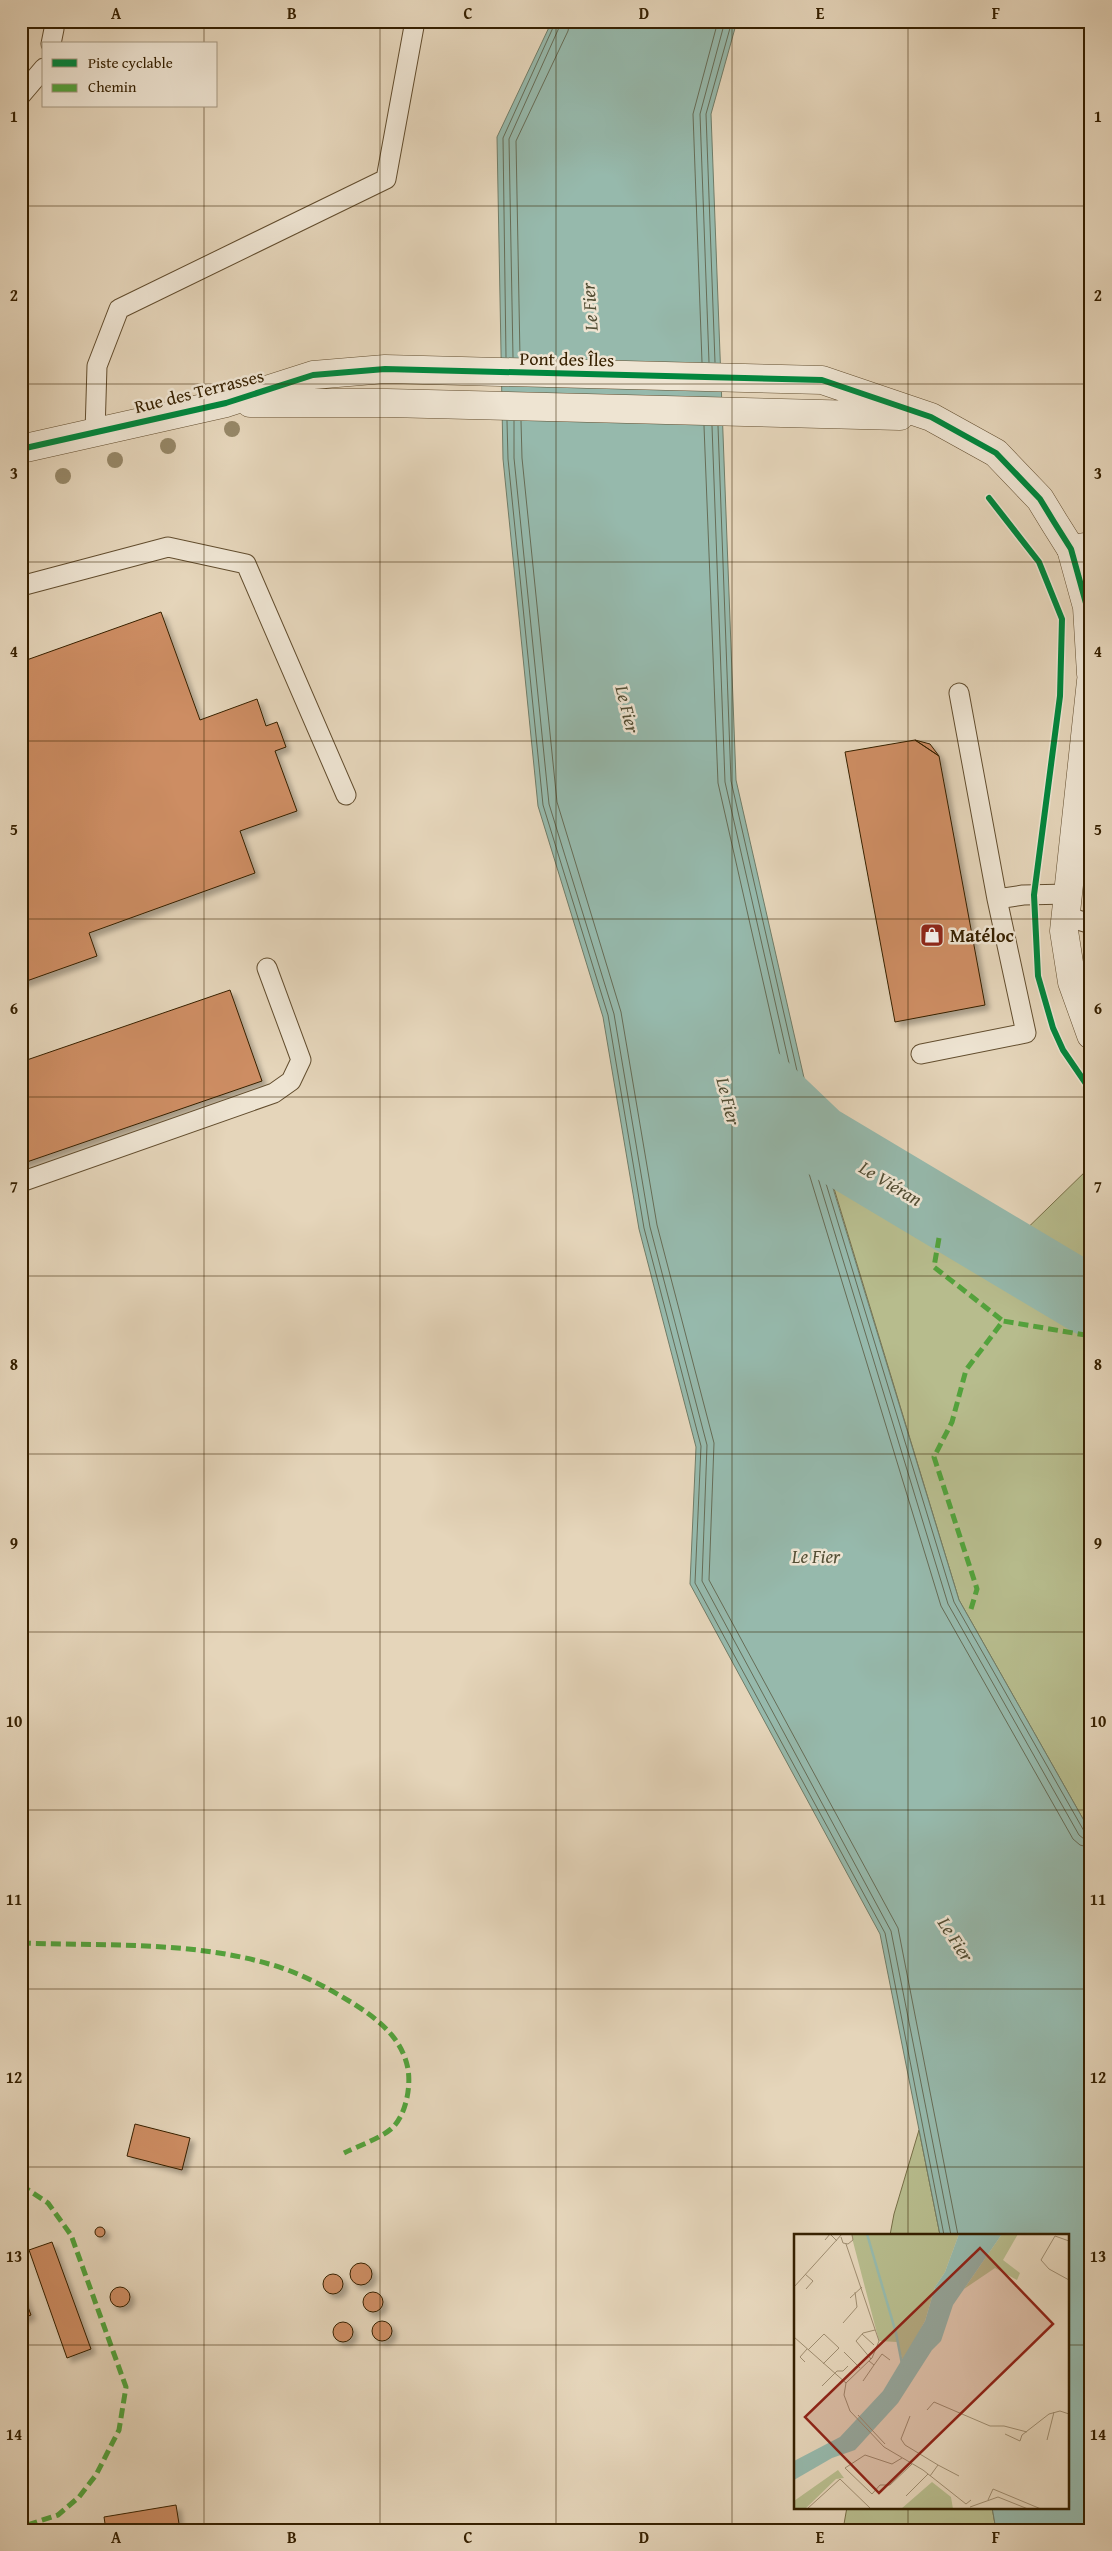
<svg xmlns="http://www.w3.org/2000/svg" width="1112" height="2551" font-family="'Gentium Book Plus',serif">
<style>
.green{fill:#b7bc8d;stroke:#766e46}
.water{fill:#96b9ac;stroke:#707c67}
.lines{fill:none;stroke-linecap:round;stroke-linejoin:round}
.shore{stroke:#666c56;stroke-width:1}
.river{stroke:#96b9ac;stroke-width:70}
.building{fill:#cd8d63;stroke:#362000;filter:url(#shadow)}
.service-casing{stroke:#624d2e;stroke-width:21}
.minor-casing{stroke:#624d2e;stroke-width:29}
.tertiary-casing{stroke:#624d2e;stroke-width:29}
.service{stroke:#eee4d2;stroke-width:19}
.minor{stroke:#eee4d2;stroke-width:28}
.tertiary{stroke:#eee4d2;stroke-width:28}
.quiet{stroke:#53a23c;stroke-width:5;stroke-dasharray:10 5;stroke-linecap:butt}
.cycleway-casing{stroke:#eee4d2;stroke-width:9}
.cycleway{stroke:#00873e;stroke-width:6}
.tree{fill:#968767}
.grid{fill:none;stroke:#362000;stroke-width:1;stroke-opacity:0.55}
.labels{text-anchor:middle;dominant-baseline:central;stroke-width:5;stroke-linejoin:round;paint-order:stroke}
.street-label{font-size:18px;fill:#362000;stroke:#eee4d2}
.poi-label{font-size:18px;font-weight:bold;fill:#362000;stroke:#eee4d2;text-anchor:start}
.water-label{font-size:19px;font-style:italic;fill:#534e34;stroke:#eee4d2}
.inset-river{fill:none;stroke:#96b9ac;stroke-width:2.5}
.inset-road{fill:none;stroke:#9f8d70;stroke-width:1}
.view{fill:#8f2418;fill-opacity:0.15;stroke:#8f2418;stroke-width:2.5}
.inset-edge{fill:none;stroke:#362000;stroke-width:2.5}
.neatline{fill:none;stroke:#362000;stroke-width:2}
.grid-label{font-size:16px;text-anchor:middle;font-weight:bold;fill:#362000}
</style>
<defs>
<filter id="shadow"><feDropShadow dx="4.5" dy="4.5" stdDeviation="2.5" flood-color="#0004"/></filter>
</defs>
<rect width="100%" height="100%" fill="#e5d5ba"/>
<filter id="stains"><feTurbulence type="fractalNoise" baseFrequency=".004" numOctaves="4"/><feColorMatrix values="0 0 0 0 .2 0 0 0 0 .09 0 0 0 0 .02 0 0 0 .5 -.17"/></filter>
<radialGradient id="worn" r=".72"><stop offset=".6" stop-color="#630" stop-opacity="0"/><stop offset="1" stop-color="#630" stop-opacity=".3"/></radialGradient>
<path class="green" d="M822,1149l186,98 83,-81v667l-132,-233z
M919,2130l21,105h-50l4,-21z
M847,2507h145l4,23h-171l19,-6z"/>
<path class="water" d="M552,21h185l-26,93 25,666 82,359 141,461 132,233v697h-95l-4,-23h76v-272h-128l-60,-301 -190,-350 6,-137 -57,-218 -36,-212 -65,-211 -35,-347 -6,-322z"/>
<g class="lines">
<path class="shore" d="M506,357l-3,-219 53,-117
M513,357l-4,-218 53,-118
M520,357l-4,-216 52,-110 2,-10
M702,362l-9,-248 25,-93
M709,362l-9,-248 25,-93
M715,362l-9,-248 26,-93
M507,421l1,38 35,346 65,210 36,213 57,218 -6,137 190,350 59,302
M514,421v37l35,346 65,210 36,213 57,218 -5,136 189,350 60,304
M521,421l1,37 35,344 64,210 36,213 57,218 -5,137 189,348 60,307
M704,426l14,357 82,361 141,462 132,233 7,6 11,3
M712,426l13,356 82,360 141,462 131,231 5,4 7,1
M718,426l13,355 82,360 141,461 130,229 7,3"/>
<path class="river" d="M749,1073l69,66 273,163"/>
</g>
<path class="building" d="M161,612l39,108 57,-21 9,27 11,-4 9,25 -11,4 22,60 -57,20 15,42 -166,60 8,23 -76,27v-321z
M915,740l24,16 46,249 -90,17 -50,-270z
M915,740l15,4 9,12z
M230,990l32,91 -241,83v-102z
M135,2124l55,14 -8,32 -55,-14z
M95 2232a5 5 0 1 1 10 0a5 5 0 1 1-10 0Z
M52,2242l39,107 -24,9 -38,-108z
M350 2274a11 11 0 1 1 22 0a11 11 0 1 1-22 0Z
M323 2284a10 10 0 1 1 20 0a10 10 0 1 1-20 0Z
M110 2297a10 10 0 1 1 20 0a10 10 0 1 1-20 0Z
M21,2288l10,27 -10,4z
M363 2302a10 10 0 1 1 20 0a10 10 0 1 1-20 0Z
M372 2331a10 10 0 1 1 20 0a10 10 0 1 1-20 0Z
M333 2332a10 10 0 1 1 20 0a10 10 0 1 1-20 0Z
M176,2505l4,25h-74l-2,-13z"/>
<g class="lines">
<g class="service-casing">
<path id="service" d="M51,44l3,-15 -1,-8
M21,95l23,-27
M95,432l2,-66 22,-57 267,-130 29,-158
M21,586l147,-39 78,17 100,231
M959,693l38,206
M1065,916l26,8
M921,1054l105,-21 -29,-134 26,-4 45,-1
M21,1182l253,-89 17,-12 10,-21 -34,-92"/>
</g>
<g class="minor-casing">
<path id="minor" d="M1071,549l20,-3"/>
</g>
<g class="tertiary-casing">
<path id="tertiary" d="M250,403h137l513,13
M21,449l205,-46 87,-28 72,-6 437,11 109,37 65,36 44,46 14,23 17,27 16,58 4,67
M1091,681l-27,250 8,51 19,53"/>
</g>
<use href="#service" class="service"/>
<use href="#minor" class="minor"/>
<use href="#tertiary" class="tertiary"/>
<path class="quiet" d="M939,1238l-5,29 69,54
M971,1609l6,-20 -43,-132 18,-35 14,-52 37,-49 88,15
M21,1943c82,3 169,-2 248,21 30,8 59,24 85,40 25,16 48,34 54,65 3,18 -2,47 -17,60 -12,10 -33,17 -47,24
M21,2185l27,18 23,32 55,152 -7,43 -23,45 -17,22 -21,18 -37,12"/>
<g class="cycleway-casing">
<path id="cycleway" d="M21,449l205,-46 87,-28 72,-6 437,11 109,37 65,36 44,46 14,23 17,27 16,58 4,67
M989,498l50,64 23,57 -2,77 -26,199 4,81 15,52 10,22 28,41"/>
</g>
<use href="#cycleway" class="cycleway"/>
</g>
<g class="tree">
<circle cx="232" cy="429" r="8"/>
<circle cx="168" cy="446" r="8"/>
<circle cx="115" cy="460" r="8"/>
<circle cx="63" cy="476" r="8"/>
</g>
<path class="grid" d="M204,21v23M380,21v2509M556,21v2509M732,21v2509M908,21v2214M204,106v2424M21,206h1070M21,384h1070M21,562h1070M21,741h1070M21,919h1070M21,1097h1070M21,1276h1070M21,1454h1070M21,1632h1070M21,1810h1070M21,1989h1070M21,2167h1070M21,2345h775M1068,2345h23M908,2507v23"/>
<defs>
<g id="shop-square" transform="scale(1.25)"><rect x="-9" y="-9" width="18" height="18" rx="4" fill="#8f2418" stroke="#eee4d2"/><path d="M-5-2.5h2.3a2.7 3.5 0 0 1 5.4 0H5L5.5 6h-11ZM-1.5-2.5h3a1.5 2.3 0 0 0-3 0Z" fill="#fff"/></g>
</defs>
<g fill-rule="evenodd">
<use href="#shop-square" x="932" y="935"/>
</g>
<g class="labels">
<g class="street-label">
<text transform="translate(567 359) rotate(1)">Pont des Îles</text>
<text transform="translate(199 391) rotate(-14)">Rue des Terrasses</text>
</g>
<g class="poi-label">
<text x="950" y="935">Matéloc</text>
</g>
<g class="water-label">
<text transform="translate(589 307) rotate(-94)">Le Fier</text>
<text transform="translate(628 709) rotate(76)">Le Fier</text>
<text transform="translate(729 1101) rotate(76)">Le Fier</text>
<text transform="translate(891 1183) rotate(31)">Le Viéran</text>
<text x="816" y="1556">Le Fier</text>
<text transform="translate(956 1939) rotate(57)">Le Fier</text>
</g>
</g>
<g transform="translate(794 2234)">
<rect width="275" height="275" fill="#e5d5ba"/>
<path d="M57,0h108l-14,38 -10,15 -10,34 -22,40 -6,-19 -18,-1zM208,0h16l-15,26 17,13 -3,7 -22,-12 -31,21zM44,236l6,8 -8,1 -31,30h-11v-8zM138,248l19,15 2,12h-52z" fill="#b7bc8d"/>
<path d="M165,0h43l-49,71 -12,36 -9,9 -34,53 -43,47 -23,8 -38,22v-19l46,-24 43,-46 42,-70 10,-34 10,-15z" fill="#96b9ac"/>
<path class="inset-river" d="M73,0l29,99 7,36"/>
<path class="inset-road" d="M47,3l2,6 5,1 5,-4 -1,-6M31,6l5,-6 7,7M275,7l-14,-5 -14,24 8,9 20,11M52,10l33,97 -7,17 -26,25 -2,12 6,16 34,36 39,23 43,34 5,-4M11,40l8,7 -7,8M0,53l48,-53M56,64l12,-11M49,89l14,-16 -2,-15M68,100l12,11M0,103l52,46M14,116l16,-16 15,14 -16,16M50,118l16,16M77,125l-15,-18 7,-8 12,-3M75,127l5,4 8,-11 8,6M11,128l-5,-5 7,-8M69,147l11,-16M28,152l15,-15h6l5,-5M133,176l7,-8 56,24h14l23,6M64,181l27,29M116,182l-9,23 4,6 33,20M211,200l15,7 2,-6 27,-21 11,-3 9,3M253,206l7,-28M108,224l-10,6 -27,-9 -20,13 27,26 8,-9h10l22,-21M136,242l8,-11 21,11M112,262l22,-22M194,266l5,-11 48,20M176,273l28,-10 30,12M13,275l33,-30 31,30"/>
<path class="view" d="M186,14l73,76 -174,169 -74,-76z"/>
<rect width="275" height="275" class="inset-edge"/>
</g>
<rect width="1112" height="2551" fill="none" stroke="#e5d5ba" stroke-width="55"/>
<rect x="42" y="42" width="175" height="65" fill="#eee4d2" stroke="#a4967e"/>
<rect x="52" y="59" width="25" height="8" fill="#00873e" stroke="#a4967e"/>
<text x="88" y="68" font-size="15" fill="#362000">Piste cyclable</text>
<rect x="52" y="84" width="25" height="8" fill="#53a23c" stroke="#a4967e"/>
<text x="88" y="92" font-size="15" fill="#362000">Chemin</text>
<rect x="28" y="28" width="1056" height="2496" class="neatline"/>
<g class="grid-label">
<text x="116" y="19">A</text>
<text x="292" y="19">B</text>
<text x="468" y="19">C</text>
<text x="644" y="19">D</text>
<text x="820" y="19">E</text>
<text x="996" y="19">F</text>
<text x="14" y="122">1</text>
<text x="1098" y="122">1</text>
<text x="14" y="301">2</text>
<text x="1098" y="301">2</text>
<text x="14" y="479">3</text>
<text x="1098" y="479">3</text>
<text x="14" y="657">4</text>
<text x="1098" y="657">4</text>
<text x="14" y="835">5</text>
<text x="1098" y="835">5</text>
<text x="14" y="1014">6</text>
<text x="1098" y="1014">6</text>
<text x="14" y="1192">7</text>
<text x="1098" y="1192">7</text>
<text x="14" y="1370">8</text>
<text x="1098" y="1370">8</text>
<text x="14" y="1549">9</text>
<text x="1098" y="1549">9</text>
<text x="14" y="1727">10</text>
<text x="1098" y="1727">10</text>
<text x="14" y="1905">11</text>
<text x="1098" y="1905">11</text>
<text x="14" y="2083">12</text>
<text x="1098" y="2083">12</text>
<text x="14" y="2262">13</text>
<text x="1098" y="2262">13</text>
<text x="14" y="2440">14</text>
<text x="1098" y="2440">14</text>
<text x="116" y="2543">A</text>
<text x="292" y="2543">B</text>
<text x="468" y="2543">C</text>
<text x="644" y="2543">D</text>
<text x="820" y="2543">E</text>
<text x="996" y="2543">F</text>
</g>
<rect width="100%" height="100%" filter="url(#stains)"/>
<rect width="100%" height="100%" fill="url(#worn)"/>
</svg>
